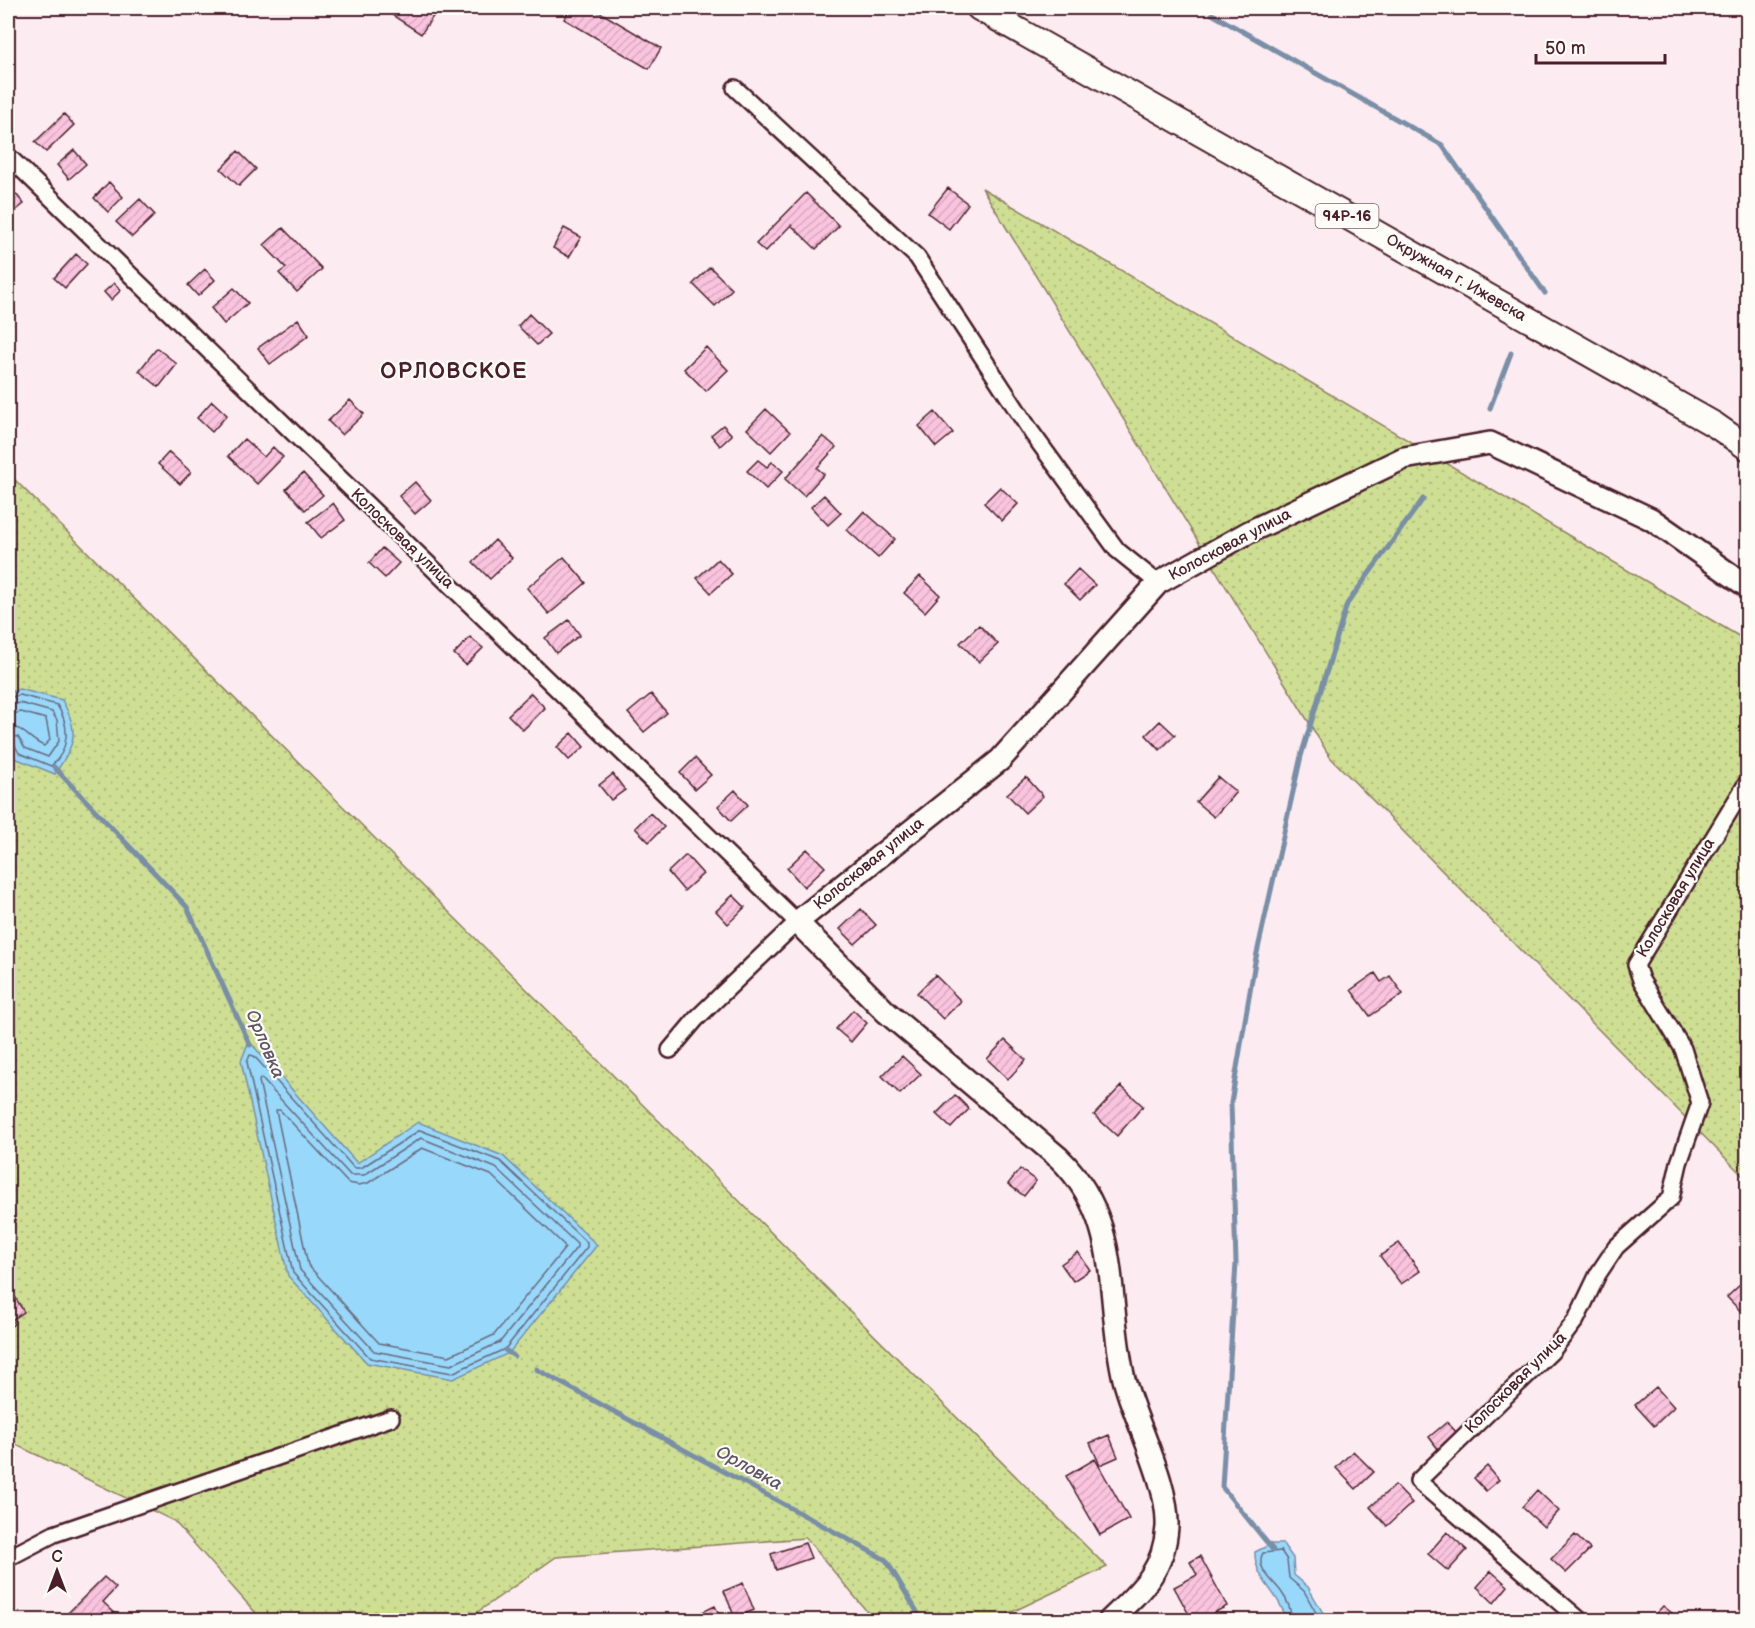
<svg xmlns="http://www.w3.org/2000/svg" width="1755" height="1628" font-family="'Balsamiq Sans',sans-serif">
<style>
.grass{fill:url(#grass-dots);stroke:#8c7f5f;stroke-width:1.5}
.water{fill:#98d8fa;stroke:#798ea7;stroke-width:1.5}
.lines{fill:none;stroke-linecap:round;stroke-linejoin:round}
.shore{stroke:#69697e;stroke-width:1.5}
.stream{stroke:#798ea7;stroke-width:5}
.building{fill:url(#building-hatch);stroke:#4a1f2b;stroke-width:1.5}
.street-casing{stroke:#4a1f2b;stroke-width:20}
.secondary-casing{stroke:#4a1f2b;stroke-width:26}
.primary-casing{stroke:#4a1f2b;stroke-width:28}
.street{stroke:#fdfcf7;stroke-width:15}
.secondary{stroke:#fdfcf7;stroke-width:21}
.primary{stroke:#fdfcf7;stroke-width:24}
.labels{text-anchor:middle;dominant-baseline:central;stroke-width:4.5;stroke-linejoin:round;paint-order:stroke}
.shield{fill:#fdfcf7;stroke:#806168;stroke-width:1.5}
.shield-label{font-size:15px;font-weight:bold;fill:#4a1f2b}
.street-label{font-size:16px;fill:#4a1f2b;stroke:#fdfcf7}
.water-label{font-size:18px;font-style:italic;fill:#615669;stroke:#fdfcf7}
.district-label{font-size:22px;font-weight:bold;letter-spacing:1.5px;fill:#4a1f2b;stroke:#fdfcf7}
</style>
<defs>
<pattern id="grass-dots" width="8" height="8" patternUnits="userSpaceOnUse" patternTransform="scale(1.5)"><rect width="8" height="8" fill="#cedf93"/><path d="M2 2h.1M6 6h.1" fill="none" stroke="#b2bf7f" stroke-width="1.8" stroke-linecap="round"/></pattern>
<pattern id="building-hatch" width="6" height="6" patternUnits="userSpaceOnUse" patternTransform="scale(1.5)"><rect width="6" height="6" fill="#fac4df"/><path d="M-1 1l2-2M0 6l6-6M5 7l2-2" fill="none" stroke="#d8a8c0"/></pattern>
</defs>
<rect width="100%" height="100%" fill="#fcebf0"/>
<filter id="ink" filterUnits="userSpaceOnUse"><feTurbulence type="fractalNoise" baseFrequency=".0167" numOctaves="2"/><feDisplacementMap in="SourceGraphic" scale="12" xChannelSelector="R" yChannelSelector="G"/><feConvolveMatrix kernelMatrix="1 2 1 2 8 2 1 2 1" color-interpolation-filters="sRGB"/></filter>
<g filter="url(#ink)">
<path class="grass" d="M982,188l765,453v539l-417,-423z
M8,473l1099,1094 -112,53h-121l-68,-82 -250,19 -90,63h-204l-88,-99 -166,-80z"/>
<path class="water" d="M19,689l43,11c19,34 12,44 -7,74l-43,-17 -4,-21v-43z
M249,1041l108,122 61,-41 85,34 94,89 -88,108 -56,26 -86,-16 -79,-87 -47,-215z
M1271,1544h12l10,14 1,17 14,12 19,33h-41c-5,-26 -32,-40 -31,-68z"/>
<g class="lines">
<path class="shore" d="M8,698l12,-3 37,10c13,20 13,45 -6,61l-32,-13 -5,-9 -6,-2
M8,706l12,-3 32,9 5,8 2,21 -11,16 -23,-9 -7,-11 -10,-2
M8,715l13,-3 25,7 4,21 -6,6c-15,-6 -20,-19 -36,-20
M250,1055l4,1 100,112h7l59,-38 80,31 87,82v4l-82,102 -53,24 -82,-15 -77,-85 -46,-211z
M261,1078l89,97h14l57,-37 75,30 81,76v3l-77,95 -49,23 -77,-14 -74,-81 -41,-189z
M276,1110h4l68,73 11,2 9,-2 54,-35 69,27 73,70 1,3 -71,87 -45,21 -70,-13 -71,-78z
M1292,1620c-1,-9 -4,-19 -10,-27 -7,-11 -28,-25 -19,-40l18,-2 6,9 2,18 15,13 16,29"/>
<path class="stream" d="M1212,14l230,131 103,148
M1490,408l21,-55
M54,767l133,140 63,138
M505,1350l9,6
M536,1369l350,191 36,60
M1273,1550l-51,-63 14,-224 -5,-160 24,-141 46,-206 46,-152 76,-105"/>
</g>
<path class="building" d="M389,8h47l2,1 -17,25 -35,-23z
M571,8h22l68,40 -12,21 -85,-50z
M64,114l10,11 -28,27 -11,-10z
M74,150l12,14 -17,15 -12,-14z
M238,151l18,18 -17,17 -18,-17z
M109,182l14,15 -15,15 -14,-14z
M948,188l20,16 -19,25 -21,-16z
M806,193l33,33 -23,23 -25,-24 -26,27 -9,-8z
M16,194l8,10 -16,13v-15z
M140,199l15,16 -23,22 -16,-15z
M283,228l39,41 -25,23 -18,-19 7,-5 -22,-23z
M564,228l17,9 -12,20 -16,-9z
M76,254l11,10 -22,24 -11,-10z
M710,267l22,22 -17,17 -22,-22z
M205,269l10,11 -17,16 -10,-11z
M114,283l7,7 -10,10 -7,-8z
M234,288l14,15 -24,21 -13,-16z
M529,314l20,20 -12,11 -19,-19z
M298,319l11,16 -39,29 -12,-16z
M706,347l22,23 -22,21 -22,-22z
M157,348l20,16 -18,23 -20,-16z
M350,400l14,14 -22,21 -14,-14z
M212,401l15,14 -15,17 -15,-14z
M766,409l24,23 -19,20 -24,-23z
M935,412l18,21 -17,14 -17,-21z
M723,425l9,10 -12,11 -9,-11z
M823,436l13,11 -19,21 7,6 -20,22 -19,-17z
M244,439l20,18 9,-10 10,10 -26,27 -29,-28z
M169,452l22,20 -11,12 -22,-20z
M758,460l9,7 5,-5 11,9 -17,18 -19,-18z
M303,473l20,22 -18,15 -19,-21z
M415,482l16,18 -16,14 -16,-18z
M1000,487l18,17 -16,17 -18,-18z
M824,495l17,18 -13,12 -17,-18z
M333,503l12,17 -24,18 -13,-16z
M864,511l31,28 -17,19 -31,-28z
M495,540l17,18 -22,21 -17,-17z
M382,548l17,15 -14,15 -16,-15z
M564,557l22,26 -37,31 -22,-26z
M718,559l14,15 -21,19 -14,-15z
M1078,569l17,16 -15,15 -16,-16z
M920,576l20,19 -15,17 -21,-19z
M569,620l11,15 -24,18 -11,-15z
M979,625l19,19 -19,18 -19,-19z
M470,637l13,11 -17,17 -12,-11z
M531,693l14,15 -22,22 -15,-15z
M651,694l16,19 -23,19 -16,-19z
M1160,721l15,14 -15,15 -14,-15z
M572,733l12,14 -15,13 -12,-13z
M695,758l16,17 -16,14 -15,-16z
M613,774l12,16 -14,10 -12,-15z
M1026,777l17,19 -18,17 -18,-19z
M1218,777l18,15 -22,25 -18,-15z
M735,790l13,15 -17,16 -13,-15z
M650,813l14,14 -15,15 -14,-14z
M807,849l18,18 -21,20 -17,-19z
M686,855l17,19 -19,17 -16,-19z
M733,895l12,12 -17,17 -12,-13z
M861,909l15,16 -21,19 -15,-15z
M1375,973l6,9 9,-6 13,18 -33,22 -19,-26z
M935,975l26,26 -18,18 -26,-26z
M853,1010l14,13 -16,19 -15,-13z
M1005,1040l21,20 -18,19 -21,-20z
M902,1056l19,18 -21,20 -18,-18z
M1121,1086l22,20 -26,30 -23,-21z
M955,1095l14,14 -18,19 -15,-14z
M1020,1169l16,12 -12,15 -16,-12z
M1399,1243l21,28 -19,13 -21,-28z
M1078,1252l12,18 -17,11 -12,-17z
M1743,1282l5,5v32l-21,-22z
M8,1285l16,27 -12,8 2,4 -6,4z
M1656,1387l18,20 -20,19 -19,-21z
M1447,1422l10,11 -19,16 -9,-12z
M1109,1435l9,22 -18,8 -10,-22z
M1353,1451l21,21 -18,17 -20,-21z
M1095,1459l34,60 -29,16 -34,-59z
M1487,1466l12,14 -13,11 -12,-13z
M1395,1485l17,18 -25,23 -17,-19z
M1537,1490l22,21 -15,16 -22,-20z
M1447,1532l20,18 -19,21 -20,-17z
M1575,1535l15,14 -24,24 -15,-14z
M805,1543l6,15 -35,12 -5,-16z
M1200,1556l27,50 -27,14h-8l-18,-33 23,-12 -7,-13z
M1491,1571l17,15 -14,17 -17,-16z
M104,1577l12,11 -13,14 19,18h-61z
M743,1583l11,27 -19,8 -11,-27z
M715,1606l7,14h-20l-4,-6z
M1663,1606l18,14h-31z"/>
<g class="lines">
<g class="street-casing">
<path id="street" d="M735,88l182,169 115,176 85,117 41,33
M8,156l789,766 -101,97 -26,31
M8,1558l46,-24 337,-116
M1580,1620l-162,-139 134,-130 24,-31 22,-46 18,-27 55,-49 8,-35 21,-60 -17,-54 -42,-69 -5,-15 112,-184"/>
</g>
<g class="secondary-casing">
<path id="secondary" d="M1110,1620c30,-29 54,-48 57,-93 2,-44 -32,-105 -43,-148 -19,-79 0,-158 -65,-221l-173,-146 -89,-90 203,-162 158,-177 91,-51 155,-74 86,-15 161,76 97,68"/>
</g>
<g class="primary-casing">
<path id="primary" d="M979,8l736,417 33,23"/>
</g>
<use href="#street" class="street"/>
<use href="#secondary" class="secondary"/>
<use href="#primary" class="primary"/>
</g>
</g>
<g class="labels">
<rect class="shield" x="1315.5" y="204" width="63" height="24" rx="4.5"/>
<g class="shield-label">
<text x="1347" y="216">94Р-16</text>
</g>
<g class="street-label">
<text transform="translate(1456 278) rotate(30)">Окружная г. Ижевска</text>
<text transform="translate(402 539) rotate(44)">Колосковая улица</text>
<text transform="translate(1230 545) rotate(-28)">Колосковая улица</text>
<text transform="translate(869 864) rotate(-39)">Колосковая улица</text>
<text transform="translate(1676 898) rotate(-59)">Колосковая улица</text>
<text transform="translate(1516 1383) rotate(-45)">Колосковая улица</text>
</g>
<g class="water-label">
<text transform="translate(265 1044) rotate(67)">Орловка</text>
<text transform="translate(749 1468) rotate(29)">Орловка</text>
</g>
<g class="district-label">
<text x="454" y="371">ОРЛОВСКОЕ</text>
</g>
</g>
<rect width="1755" height="1628" fill="none" stroke="#fdfcf7" stroke-width="30"/>
<rect x="15" y="15" width="1725" height="1598" fill="none" stroke="#4a1f2b" stroke-width="2" filter="url(#ink)"/>
<g transform="translate(57 1571)" stroke="#fdfcf7" stroke-width="4.5" paint-order="stroke">
<path d="M0-4.5L10 22L0 15L-10 22Z" fill="#4a1f2b"/>
<text y="-9" font-size="16" font-weight="bold" text-anchor="middle" fill="#4a1f2b">С</text>
</g>
<path d="M1536 54v9h129v-9" fill="none" stroke="#4a1f2b" stroke-width="3"/>
<text x="1545" y="54" font-size="18" fill="#4a1f2b" stroke="#fdfcf7" stroke-width="4.5" paint-order="stroke">50 m</text>
</svg>
